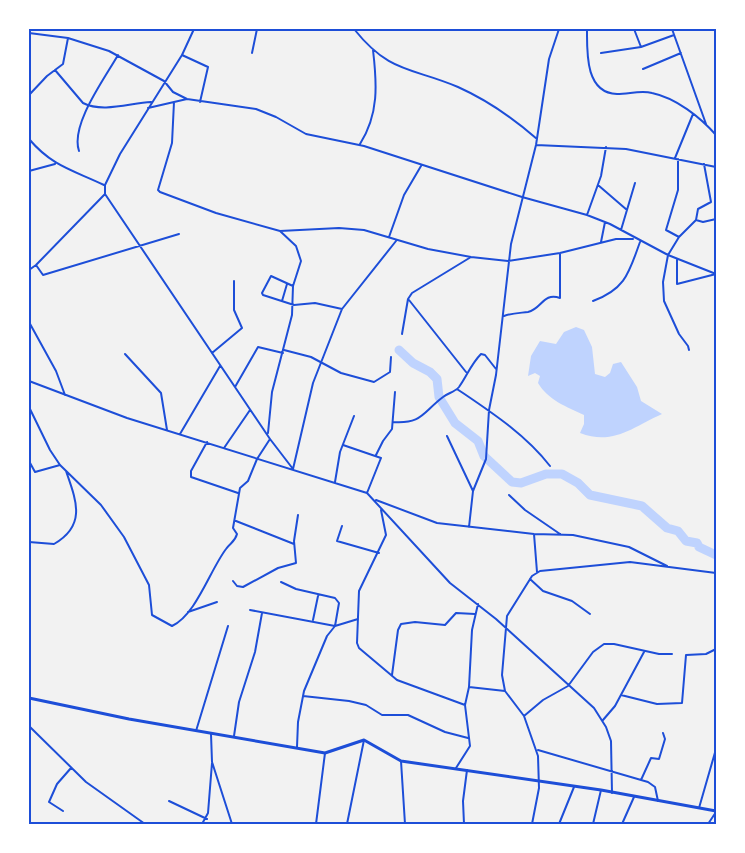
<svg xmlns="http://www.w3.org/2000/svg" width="745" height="853" font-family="'Fira Sans',sans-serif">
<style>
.water{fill:#bfd3fe}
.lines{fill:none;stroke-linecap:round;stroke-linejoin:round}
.river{stroke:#bfd3fe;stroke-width:9}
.minor{stroke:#1d4ed8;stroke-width:2}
.secondary{stroke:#1d4ed8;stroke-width:3}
.neatline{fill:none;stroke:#1d4ed8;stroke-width:2}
</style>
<rect width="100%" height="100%" fill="#f2f2f2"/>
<path class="water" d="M576,327l8,3 8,17 3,27 10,3 5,-4 3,-9 8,-2 16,25 4,14 21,13c-29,13 -49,32 -82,19l4,-9v-9c-17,-8 -36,-15 -46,-32l2,-7 -5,-3 -7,3 3,-20 9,-15 16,3 8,-12z"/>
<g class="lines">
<path class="river" d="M399,350l14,13 17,9 7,7 2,18 16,26 23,18 6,15 28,26 9,1 25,-9h16l16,9 12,12 52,11 25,22 11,3 8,10 11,2 2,4 17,8"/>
<path class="minor" d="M194,29l-12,26 -62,99 -15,31v9l165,245 23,30
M354,29c36,45 57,38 104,58 29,13 55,31 79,52
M587,29c0,23 -2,64 30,65 12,0 24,-4 35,-1 24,5 48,24 64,42
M634,29l7,18
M672,29l34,95
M29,33l39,5 41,13 55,30 9,11 14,7 69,10 20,8 30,17 58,12 158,51 65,18 23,9 58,31 48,19
M252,53l5,-24
M601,53l40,-6 33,-12
M182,55l26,12 -8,35
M643,69l38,-16
M55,70l28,33c20,10 47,0 68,-1
M29,95l18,-19 16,-12 5,-26
M174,102l-2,41 -14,47 2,2 56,21 64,18 59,-3 25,2 64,19 43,8 37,4 52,-8 56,-14h17
M148,108l39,-9
M29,139c24,28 44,31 75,46
M360,144c19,-30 17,-60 13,-94
M536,145l90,4 90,18
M79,151c-9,-26 26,-73 39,-96
M675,158l18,-44
M678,159v31l-12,40 13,7
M29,171l26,-7
M598,185l29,25
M587,215l14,-39 5,-29
M696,220l7,2 13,-3
M621,230l14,-47
M389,237l15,-42 17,-29
M601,242l4,-20
M677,260v24l39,-10
M36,265l7,10 136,-41
M29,270l7,-5 69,-71
M293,286l-22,-10 -9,17 1,2 31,10 21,-2 27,6
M409,300l57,72
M282,301l5,-17
M593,301c33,-12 36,-29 47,-59
M504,316c8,-3 16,-3 24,-4 14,-3 15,-20 32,-14v-45
M29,322l27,49 9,24
M402,334l6,-35 4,-6 59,-36
M284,350l27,7 30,16 33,9 16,-10 1,-15
M689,350l-1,-4 -9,-12 -15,-33 -1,-19 5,-27 11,-18 17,-17 2,-11 13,-7 -7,-38
M212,353l30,-25 -8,-18v-29
M125,354l36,39 6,37
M29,381l98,37 240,75 83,90 46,36 98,89 12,19 5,14 1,52
M235,387l23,-40 25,6
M457,389c34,23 68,45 93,77
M29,407l21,43 10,15 41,40 23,32 25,48 3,30 20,11c24,-11 38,-56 54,-77 4,-6 9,-7 11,-15l-4,-6 7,-40 8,-7 9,-22 13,-20
M393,422c29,2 29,-9 50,-25 5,-4 12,-5 16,-10 8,-11 12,-23 22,-33l4,1 11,14
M268,433l4,-41 20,-77 1,-29 8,-25 -5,-15 -16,-15
M180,434l40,-68
M447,436l26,55
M207,442l-16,29v6l47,16
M343,445l38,13 -14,35
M224,448l26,-38
M376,455l7,-14 9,-12 3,-37
M29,461l6,11 25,-7
M293,469l20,-86 29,-74 54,-68
M335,482l5,-30 14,-36
M509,495l16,15 35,24
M376,500l61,23 97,11 39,1 56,12 38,19
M381,510l5,25 -27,56 -2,52 2,5 38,32 68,25
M236,521l58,23
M342,526l-5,15 42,12
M469,527l4,-36 13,-32 3,-49 7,-35 15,-131 25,-99 13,-86 10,-30
M534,534l3,38
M29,542l25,2c33,-19 22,-44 12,-73
M530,579l13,12 29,10 18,13
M233,581l4,5 6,1 35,-19 18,-5 -2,-22 4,-26
M281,582l15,7 39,9 4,5 -4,23 -8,10 -23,55 -6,31 -1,25
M250,610l85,16 23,-7
M188,612l29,-10
M313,620l5,-24
M392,675l6,-45 3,-6 14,-2 30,3 11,-12 19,1
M469,687l36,4
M621,695l36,9 25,-1 4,-48 20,-1 10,-5
M303,696l46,5 17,4 16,10h26l37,17 23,6
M524,716l19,-16 25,-14 25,-34 11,-8h10l45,10h13
M603,720l12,-14 29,-54
M29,726l57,56 59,42
M196,731l32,-105
M211,734l1,28 20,62
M234,736l5,-34 16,-50 7,-39
M538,750l110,32 7,5 3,14
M401,761l4,63
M456,768l14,-22 -5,-41 4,-18 3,-57 6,-26
M641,780l10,-22 8,1 6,-20 -2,-6
M169,801l38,18
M699,808l17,-59
M63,811l-14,-9 8,-18 14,-16
M202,824l6,-11 4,-50
M316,824l9,-71
M347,824l17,-84
M464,824l-1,-23 4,-31
M532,824l7,-36 -1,-32 -14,-40 -19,-25 -3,-16 5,-59 25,-40 8,-5 90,-9 86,11
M559,824l15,-37
M593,824l8,-34
M622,824l12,-27
M708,824l8,-12"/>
<path class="secondary" d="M29,698l100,21 196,34 39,-13 37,21 200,29 115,21"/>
</g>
<rect width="745" height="853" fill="none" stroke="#ffffff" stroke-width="60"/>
<rect x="30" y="30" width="685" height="793" class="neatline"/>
</svg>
